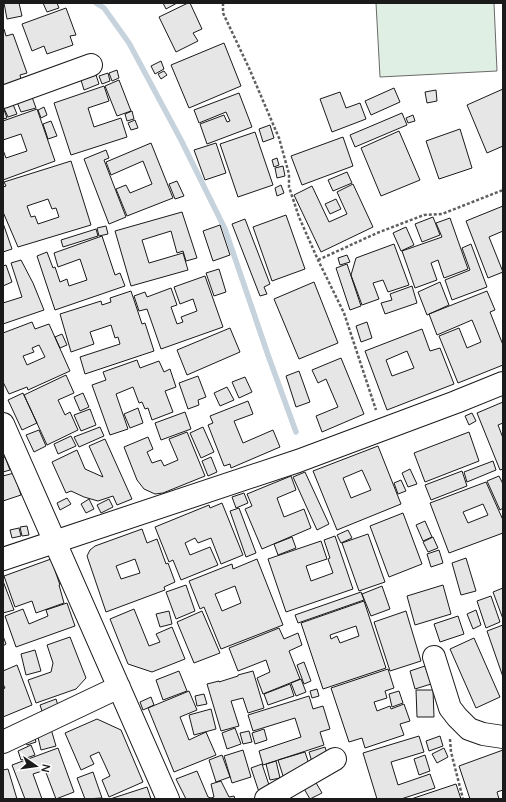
<svg xmlns="http://www.w3.org/2000/svg" width="506" height="802" font-family="Manrope,sans-serif">
<style>
.green{fill:#e0efe3;stroke:#6a6a6a}
.lines{fill:none;stroke-linecap:round;stroke-linejoin:round}
.stream{stroke:#c6d2dc;stroke-width:5.5}
.building{fill:#e6e6e6;stroke:#1a1a1a;fill-rule:evenodd}
.minor-casing{stroke:#1a1a1a;stroke-width:24}
.path{stroke:#5f5f5f;stroke-width:2.5;stroke-dasharray:3 2;stroke-linecap:butt}
.minor{stroke:#fff;stroke-width:22}
</style>
<rect width="100%" height="100%" fill="#fff"/>
<path class="green" d="M376,3h118l3,68 -117,6z"/>
<g class="lines">
<path class="stream" d="M96,3l8,5 25,35 52,97 44,89 43,126 28,77"/>
</g>
<path class="building" d="M4,3h15l3,13 -15,3z
M43,3h14l2,5 -12,4z
M163,3h14l-11,6z
M188,3h2l12,26 -9,4 5,8 -22,11 -17,-35z
M66,8l10,27 -6,1 3,9 -26,9 -3,-8 -12,5 -10,-27z
M3,29h1l2,7 7,-2 14,39 -7,2 1,4 -18,7z
M224,43l17,43 -52,22 -18,-43z
M161,61l3,8 -9,5 -4,-8z
M117,70l2,8 -7,3 -3,-8z
M164,71l3,4 -6,4 -3,-5z
M108,73l2,8 -8,3 -3,-8z
M96,75l3,9 -15,6 -3,-10z
M119,80l12,31 -14,5 -12,-30z
M104,86l5,15 -21,7 6,19 27,-9 6,19 -56,18 -17,-52z
M394,88l6,14 -29,13 -6,-14z
M503,89v57l-16,7 -20,-48z
M436,90l1,11 -10,2 -2,-11z
M340,92l6,16 14,-5 6,16 -34,13 -12,-33z
M239,93l13,34 -45,17 -7,-20 24,-9 3,7 3,-1 -4,-9 -27,11 -5,-13z
M32,97l4,11 -15,4 -4,-10z
M12,102l5,12 -9,3 -5,-11z
M3,107l4,11 -4,1z
M44,107l3,8 -6,3 -3,-8z
M37,109l18,52 -52,19v-30l3,8 21,-7 -6,-17 -18,6v-19z
M132,111l2,8 -7,2 -2,-7z
M402,113l5,12 -52,22 -5,-12z
M413,115l2,6 -7,2 -2,-5z
M135,120l3,8 -7,2 -3,-7z
M51,121l6,15 -9,3 -5,-15z
M270,125l4,13 -11,4 -4,-13z
M460,129l12,39 -33,11 -13,-38z
M399,131l21,49 -39,16 -20,-48z
M255,132l18,53 -35,12 -18,-53z
M343,137l10,29 -51,19 -11,-29z
M151,143l22,55 -46,18 -11,-27 10,-4 4,8 22,-9 -9,-23 -32,14 -5,-13z
M216,143l10,30 -21,7 -11,-30z
M106,150l3,8 -5,2 22,57 -17,7 -25,-65z
M277,158l2,7 -5,2 -2,-7z
M71,161l20,64 -73,22 -15,-35v-25l3,-1 -2,-4zM48,199l4,10 4,-1 3,9 -21,7 -3,-8 -4,1 -4,-11z
M283,166l2,10 -8,2 -2,-10z
M347,172l5,11 -19,8 -5,-11z
M177,181l7,15 -9,3 -6,-15z
M353,184l20,43 -52,25 -27,-57 18,-9 17,36 18,-8 -10,-22z
M281,185l3,8 -7,3 -2,-8z
M336,199l5,10 -11,5 -5,-10z
M503,206v25l-14,6 14,35 -15,6 -22,-57z
M182,212l15,46 -11,3 -3,-10 -6,2 -6,-22 -29,9 7,23 34,-10 5,17 -57,16 -16,-55z
M286,215l19,54 -33,12 -19,-54z
M433,217l7,18 -18,7 -7,-18z
M450,218l18,51 -24,9 -6,-18 -7,3 6,17 -22,8 -13,-37 40,-14 -6,-14z
M245,219l25,65 -6,3 3,7 -7,2 -28,-72z
M3,223l9,26 -9,3z
M220,225l10,30 -17,6 -10,-30z
M106,226l2,8 -9,2 -2,-8z
M406,227l8,18 -13,6 -8,-18z
M96,229l2,7 -35,11 -2,-7z
M102,236l13,39 5,-2 5,13 -70,24 -18,-54 10,-4 6,16 2,-1 5,15 7,-3 2,7 18,-6 -7,-21 -22,8 -4,-14z
M394,244l15,41 -21,7 -5,-12 -10,3 6,16 -17,6 -11,-30 5,-17z
M471,244l16,43 -35,13 -7,-20 25,-10 -8,-22z
M347,255l3,7 -10,3 -2,-7z
M21,260l12,23 11,27 -41,14v-21l19,-6 -11,-34z
M347,264l14,42 -11,4 -14,-42z
M6,265l6,17 -9,4v-20z
M219,269l7,23 -12,4 -8,-23z
M205,276l18,51 -62,22 -14,-40 -8,2 -5,-15 11,-4 2,5 24,-9 6,17 -6,2 6,17 6,-2 -2,-5 16,-6 -4,-12 -13,5 -6,-17z
M314,282l24,61 -39,16 -25,-60z
M440,282l9,23 -22,10 -9,-23z
M412,286l5,17 -32,11 -4,-11 11,-3 -2,-6z
M131,291l11,33 3,-1 9,28 -69,23 -5,-17 40,-13 -2,-7 -3,1 -4,-13 -21,7 4,12 -23,8 -11,-38 41,-13 1,4 9,-3 -1,-4z
M487,291l8,19 -5,2 13,33v20l-45,18 -19,-47 20,-8 8,20 14,-6 -9,-22 -35,15 -8,-21z
M32,322l3,7 14,-5 21,47 -42,19 -1,-3 -18,7 -6,-12v-49zM39,345l6,12 -18,8 -4,-9 11,-4 -2,-4z
M367,322l5,16 -11,4 -5,-16z
M230,328l10,24 -53,23 -10,-25z
M422,329l8,22 10,-3 14,36 -67,26 -22,-59zM407,351l7,17 -22,8 -6,-16z
M62,334l5,11 -7,3 -5,-11z
M341,358l23,56 -42,18 -6,-16 22,-9 -12,-28 -8,4 -6,-13z
M137,360l3,8 19,-7 5,11 6,-3 6,18 -11,4 8,21 -21,8 -4,-12 -3,1 -3,-7 -3,1 -6,-16 -17,7 12,35 -18,6 -18,-50 14,-5 -3,-8z
M299,371l11,31 -14,5 -10,-31z
M66,375l8,18 -16,7 7,15 5,-3 8,18 -31,15 -23,-50z
M198,376l8,21 -8,3 1,5 -11,4 -9,-26z
M245,377l7,15 -13,6 -7,-16z
M227,387l7,13 -14,6 -6,-13z
M23,393l14,30 -15,7 -14,-30z
M83,393l6,14 -9,4 -6,-14z
M248,401l5,13 -19,7 9,22 30,-13 7,17 -49,21 -1,-4 -6,2 -16,-41 5,-2 -3,-7z
M503,402v21l-5,2 5,13v31l-3,1 -23,-57z
M138,408l5,15 -13,5 -6,-14z
M90,409l6,16 -15,6 -7,-16z
M185,412l6,17 -30,11 -6,-17z
M472,413l4,8 -7,4 -4,-9z
M100,427l4,9 -25,11 -5,-10z
M203,427l11,25 -13,6 -11,-25z
M39,430l7,16 -12,6 -8,-17z
M187,432l18,44 -42,17 -8,1 -11,-5 -7,-9 -13,-33 24,-10 5,12 -6,3 5,11 9,-3 3,6 14,-6 -9,-21z
M469,432l10,29 -54,21 -11,-29z
M71,436l5,10 -18,8 -4,-10z
M105,439l27,60 -15,6 -4,-9 -15,5 -14,-4 -13,-6 -5,2 -14,-31 25,-12 8,19 18,8 -14,-31z
M378,446l23,58 -64,26 -24,-59zM362,470l9,20 -20,8 -8,-20z
M5,457l5,13 -7,2v-14z
M211,457l6,15 -9,4 -6,-15z
M493,461l3,9 -29,12 -3,-10z
M410,469l7,15 -9,3 -6,-14z
M462,471l5,15 -36,14 -6,-15z
M305,472l24,52 -12,6 -24,-53z
M14,473l7,22 -18,6v-25z
M291,476l5,14 -19,8 7,19 20,-8 7,19 -49,21 -17,-40 7,-3 -5,-12z
M499,476l4,8v24l-3,2 -13,-29z
M401,480l5,11 -8,3 -4,-11z
M486,482l17,38v13l-54,20 -19,-50zM483,504l5,11 -20,8 -5,-11z
M244,493l4,10 -12,5 -4,-11z
M67,498l4,6 -11,6 -3,-7z
M89,499l5,10 -8,4 -5,-9z
M109,499l4,8 -12,6 -4,-8z
M222,503l21,52 -22,9 -10,-26 -13,5 -3,-5 -10,5 5,12 20,-8 8,18 -37,15 -8,-20 -4,2 -14,-35 54,-22 1,3z
M239,508l17,45 -10,4 -16,-46z
M403,513l19,51 -33,13 -19,-51z
M425,521l7,16 -9,4 -7,-16z
M27,526l2,9 -7,1 -2,-9z
M19,528l2,8 -9,2 -2,-8z
M142,529l5,14 10,-4 9,25 2,-1 7,19 -11,5 1,3 -59,22 -19,-56 3,-6 5,-4zM135,559l5,14 -19,6 -5,-13z
M348,530l4,8 -11,5 -4,-8z
M368,534l17,48 -26,9 -17,-48z
M335,536l18,53 -67,23 -18,-53 53,-18 6,18 -21,7 5,15 22,-8 -5,-14 2,-1 -6,-18z
M292,537l4,11 -18,7 -4,-11z
M433,537l5,11 -10,4 -5,-10z
M439,550l4,13 -12,4 -4,-13z
M466,558l10,33 -15,4 -9,-32z
M51,559l9,26h-1l5,18 -28,10 -4,-12 -17,6 -11,-31z
M257,559l26,66 -62,24 -17,-42 -4,2 -11,-28 43,-17 1,5zM235,586l6,17 -19,8 -7,-17z
M3,581l11,29 -11,3z
M186,585l9,26 -19,8 -10,-27z
M443,585l8,29 -36,11 -8,-29z
M382,586l8,23 -19,7 -9,-22z
M503,588v31l-10,-27z
M361,592l3,8 -66,23 -3,-8z
M491,596l9,26 -14,6 -9,-27z
M364,601l22,67 -63,21 -22,-66zM356,626l3,10 -19,7 -3,-7 -6,3 -1,-4z
M67,603l8,23 -59,21 -11,-31 18,-7 6,15 19,-8 -2,-6z
M134,609l15,37 11,-4 -4,-8 16,-7 13,32 -33,13 -24,-8 -18,-45z
M476,610l5,15 -8,4 -6,-15z
M169,611l3,13 -12,3 -4,-13z
M202,611l18,42 -26,10 -17,-41z
M406,611l15,50 -31,10 -16,-49z
M458,616l6,18 -24,8 -6,-18z
M503,625v52l-16,-46z
M279,628l5,11 14,-6 4,12 -13,6 11,28 -37,15 -6,-16 13,-6 -4,-12 -28,11 -9,-23z
M3,636l3,8 -3,2z
M70,637l16,41 -10,11 -40,14 -8,-23 23,-8 2,-9 -6,-18z
M474,638l26,59 -24,11 -26,-59z
M35,650l6,21 -15,4 -5,-21z
M304,662l7,19 -7,3 -7,-19z
M17,665l15,40 -29,12v-28l2,-1 -2,-4v-13z
M425,666l6,18 -16,5 -5,-18z
M388,669l6,19 -9,3 2,7 -13,4 3,9 13,-5 1,3 13,-5 6,17 -10,3 4,11 -39,13 -3,-10 -13,4 -18,-54z
M179,671l8,20 -24,9 -7,-20z
M253,671l11,37 -16,5 -5,-15 -12,3 8,25 -18,5 -14,-47 12,-3v1l19,-6v-1z
M301,679l5,13 -10,4 -5,-13z
M290,684l4,12 -26,9 -4,-11z
M317,689l2,7 -7,2 -2,-7z
M416,690h17l1,27h-17z
M189,691l8,19 -17,7 9,23 17,-8 10,23 -42,17 -26,-64z
M399,691l4,12 -11,4 -3,-13z
M204,694l3,10 -10,2 -2,-10z
M309,696l4,13 10,-3 7,23 -10,3 4,13 -61,20 -4,-14 42,-14 -6,-19 -42,13 -5,-16z
M151,697l3,8 -11,5 -3,-8z
M56,699l4,13 -16,5 -4,-12z
M211,709l5,20 -22,6 -5,-20z
M97,719l24,11 22,52 -34,15 -7,-17 8,-4 -11,-24 -9,4 4,8 -13,6 -16,-37z
M235,728l6,16 -14,5 -5,-16z
M51,729l5,17 -15,4 -4,-17z
M264,729l3,11 -12,4 -3,-11z
M249,731l3,11 -9,2 -3,-11z
M34,735l2,7 -9,3 -3,-7z
M419,736l5,16 -33,10 7,23 32,-11 5,14 -34,11h-24l-14,-46z
M440,736l3,10 -14,5 -3,-10z
M31,745l4,10 -14,5 -3,-9z
M325,747l3,10 -16,5 -3,-10z
M58,748l16,44 -18,7 -11,-29 -12,4 9,25h-17l-13,-34z
M444,748l4,9 -11,6 -5,-9z
M243,750l8,27 -19,6 -8,-27z
M503,750v40l-6,2 2,7h-29l-11,-33z
M305,752l6,18 -27,9 -6,-19z
M222,755l8,22 -14,5 -7,-22z
M425,755l5,16 -11,4 -5,-16z
M276,761l4,17 -10,2 -4,-16z
M262,764l8,24 -11,4 -8,-24z
M8,769l9,30h-14v-29z
M197,771l11,26 3,1 3,-1 -3,-13 10,-3 8,16 5,-1 1,3h-49l-10,-20z
M93,772l9,26 -17,1 -8,-21z
M315,781l7,12 -12,6 -7,-12z
M456,784l5,15h-50z
M147,787l4,12h-41z"/>
<g class="lines">
<g class="minor-casing">
<path id="minor" d="M3,97l88,-32
M3,424l165,375
M3,559l295,-98 158,-59 47,-19
M434,657l16,51 7,9 12,12 14,5 20,3
M3,742l116,-55
M266,799l69,-40"/>
</g>
<path class="path" d="M223,3v10l26,55 30,70 10,36v13l10,30 19,43 26,53 32,97
M318,260l59,-27 47,-18 18,-1 61,-24
M450,739l1,13 12,47"/>
<use href="#minor" class="minor"/>
</g>
<rect width="506" height="802" fill="none" stroke="#1a1a1a" stroke-width="8"/>
<g transform="translate(36 766) rotate(103)" stroke="#ffffff" stroke-width="3" paint-order="stroke">
<path d="M0-3L7 15L0 10L-7 15Z" fill="#1a1a1a"/>
<text y="-6" font-size="11" font-weight="bold" text-anchor="middle" fill="#1a1a1a">N</text>
</g>
</svg>
